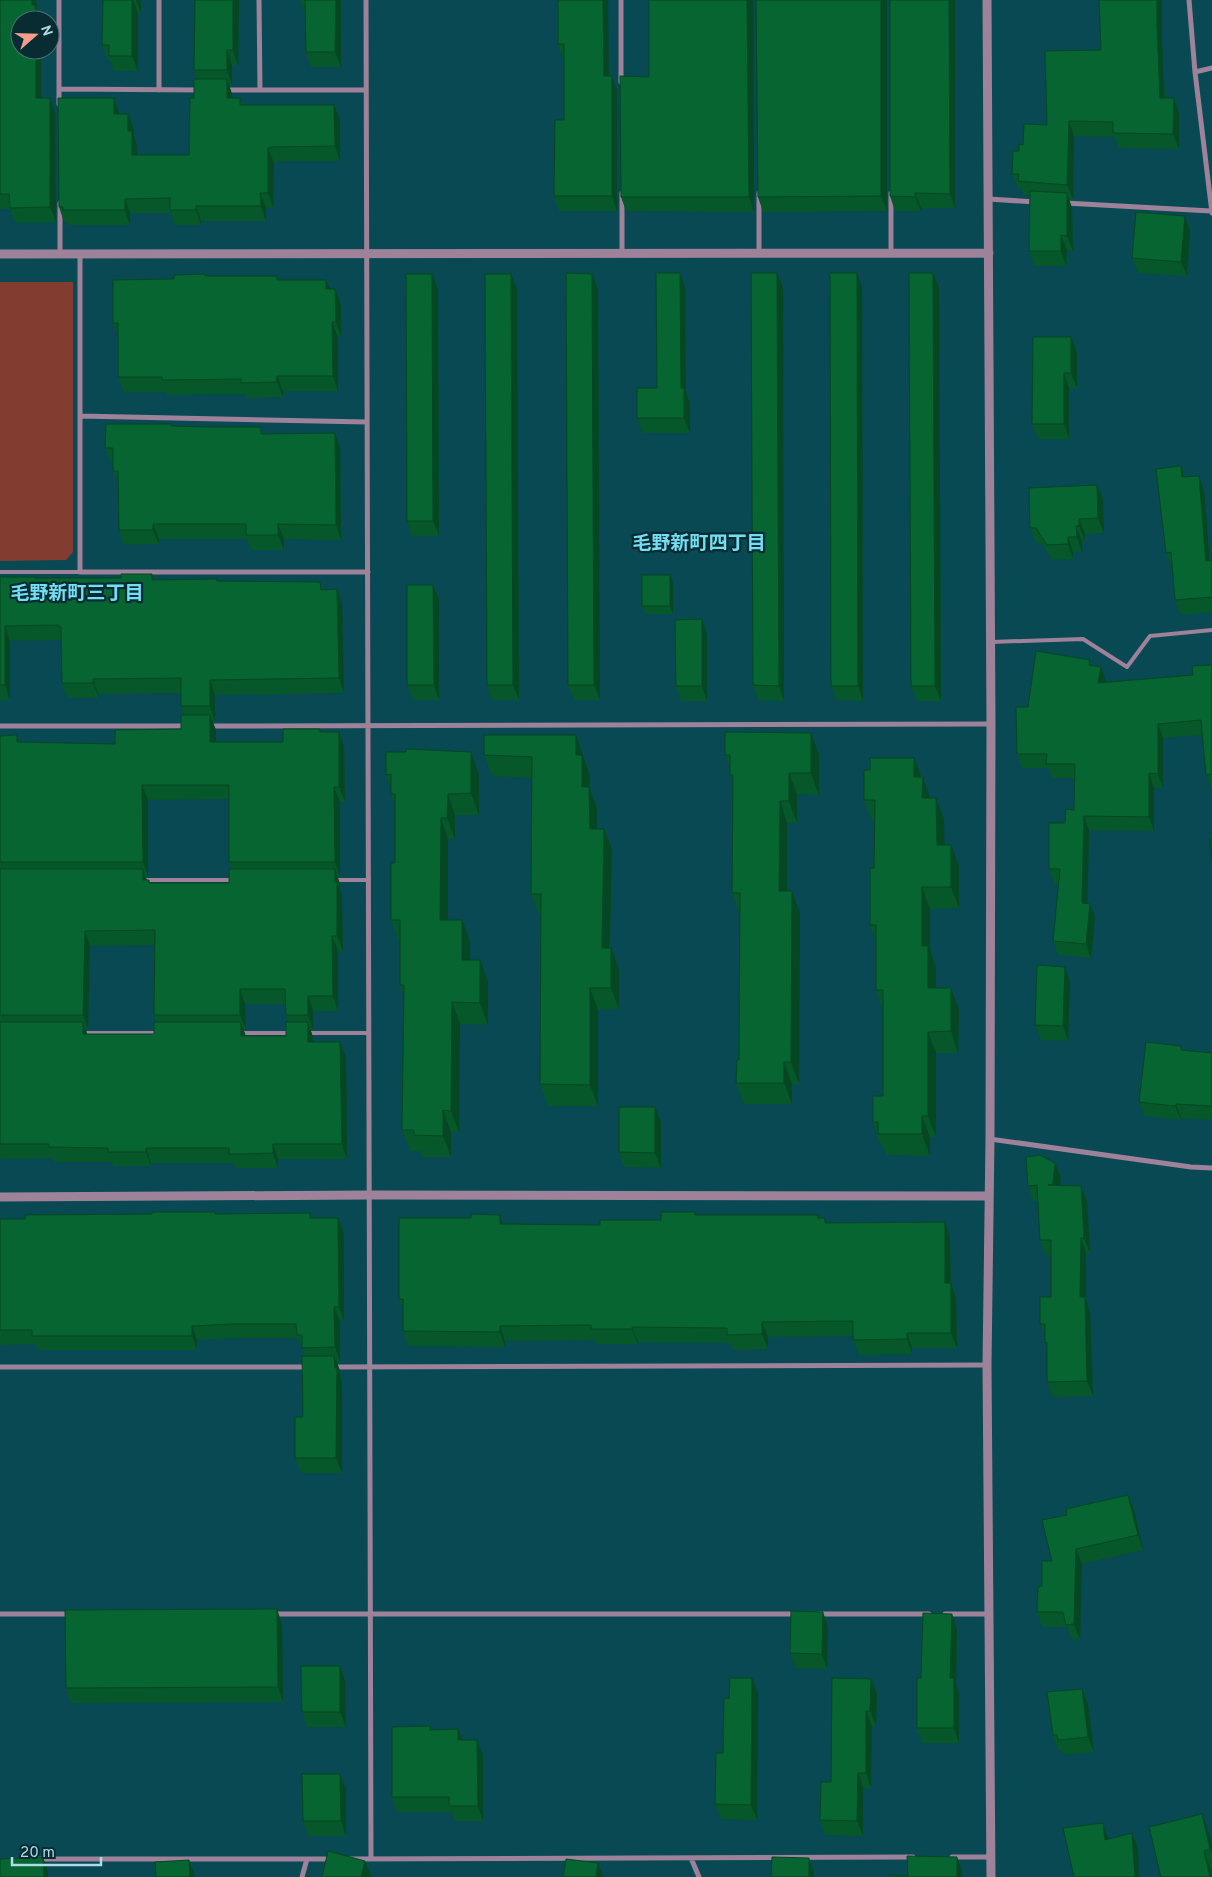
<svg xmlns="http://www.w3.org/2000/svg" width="1212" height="1877" font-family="Overpass,'Noto Sans JP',sans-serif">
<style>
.green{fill:#823c30}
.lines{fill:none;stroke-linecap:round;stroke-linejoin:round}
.service{stroke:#9d8299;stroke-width:4}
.minor{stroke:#9d8299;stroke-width:5}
.tertiary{stroke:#9d8299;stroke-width:9}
.wall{fill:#06572a;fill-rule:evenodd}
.shaded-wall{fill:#054722}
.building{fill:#076531;stroke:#054722}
.labels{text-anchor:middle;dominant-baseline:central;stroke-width:4.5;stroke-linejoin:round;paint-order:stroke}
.neighbourhood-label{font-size:19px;font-weight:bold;fill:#74def3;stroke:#082c32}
</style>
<rect width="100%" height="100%" fill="#084953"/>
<path class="green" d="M0,282h73v270l-7,8 -66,1z"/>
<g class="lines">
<path class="service" d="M0,572h80
M991,642l92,-3 44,28 23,-31 62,-6
M144,880h90
M334,880h35
M84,1033h73
M241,1033h48
M309,1033h60"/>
<path class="minor" d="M59,0v104
M159,0v90
M259,0l1,90
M366,0l5,1859
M621,0v82
M1189,0l6,72 17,141
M1195,72l17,-4
M59,89l142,1
M224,90h142
M622,193v60
M759,193v60
M988,199l48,3
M60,203v51
M1065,203l146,8
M891,253v-60
M80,254v318h288
M80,416l287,6
M0,726h186
M209,726l782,-2
M990,1139l201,28 21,1
M0,1367h309
M332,1367l655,-2
M0,1614h72
M273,1614h524
M818,1614h111
M945,1614h44
M952,1857h39
M691,1858l8,19
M39,1859h294
M349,1859l564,-2
M302,1877l5,-18"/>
<path class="tertiary" d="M987,0l4,724 -1,415 -3,226 4,512
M0,254l989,-1
M0,1197l370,-2 619,1"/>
</g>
<path class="wall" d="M0,0h36l1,5v5l4,10h-21v30h21v48h9l5,15 1,109 -41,1 -5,-14h-10z
M103,0h38v13h-3v58h-24l-4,-11h-2l-6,-15z
M239,0l-1,65h-6v20h-3l3,9v4h8l3,7h91l6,15v41h-63v2h-3l-1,44 -7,1v13h-65v4h-26l-4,-12h-41v12h-62l-1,-3h-3l-5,-15 60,-94v1h9l6,15v7l3,10v9h52l5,-57 3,-19 -3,-9z
M300,0h41v67h-30l-5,-15 -1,-38z
M558,0l51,76h3l5,15v120h-58l-5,-15 10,-76v-61h-1l-5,-15z
M649,0h104l1,212 -128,-1 -5,-14 28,-120z
M887,0v211l-124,1 -5,-15z
M890,0h65v208h-34v3h-26l-5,-15z
M1162,42l3,56 14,15v36l-60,-1 -4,-11 -41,-1 -1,63h-4l3,9 1,43 -6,-1 -1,16h-32l-5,-15 1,-55 -6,-1 -3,-7h-3l-6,-14 7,-23 4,-6 24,-20 54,-75z
M1190,231l-3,45 -49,-3 -6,-15z
M205,274l1,2 72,4h48l3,9h6l6,15v33h-3v54h-55v6l-37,1 -1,-4 -78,1 -1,-3h-42l-6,-15v-41l-5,-13 61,-44z
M432,274l6,15 1,247h-27l-5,-15z
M511,274l6,15 2,411h-27l-5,-15z
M592,274l6,15 2,411h-26l-6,-15z
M685,288l1,105 4,10v30h-47l-6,-15 20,-30z
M783,288l1,413 -26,-1 -5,-15z
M862,288l1,413 -26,-1 -6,-14z
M939,288l2,413h-24l-6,-15z
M1071,337l6,15v36h-8v51h-31l-6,-15z
M171,424v2l92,8 77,14 1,92 -57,-1v11h-33l-4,-11h-88v5l-35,1 -5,-15 -1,-46 -5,-13v-9h-2l-6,-14z
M1181,466l4,11 19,14 6,70 2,-1v52l-31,3 -6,-15 -2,-32h-1l-6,-15z
M1097,485l6,15 1,33 -19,1v7h-3v11h-9v7l-20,1 -12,-17h-5l-6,-15z
M152,574l2,6 166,2 3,7 19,15 2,89 -129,2v26h-3l4,9v12h67l38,-10h18l5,15 1,55h-5v74h-3l3,8v7l2,6 1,54h-5v60h-25v18h-3l3,8v5l33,15 1,102h-69v9h-43l-2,-5h-82v3h-38l-1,-4h-58l-1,-4 -53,1v-423l19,6 96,2 66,-15 3,-14 -3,-9v-13l-83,1 1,4h-32l-5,-15 -1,-43 -51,1v59h-10v-123l36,1h85zM229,799v63l3,7 -3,14h-79l-1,-3h-2l-2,-4h3v-76zM154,945v70l2,7 -2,12h-67l-1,-5h2l2,-83zM245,1004h40l1,11 2,7 -2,14h-40l-3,-7h3z
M673,582v32h-28l-3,-8z
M433,585l6,15v100h-26l-6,-15z
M707,634v67h-26l-5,-15z
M1212,665v124h-1l-5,-14 -4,-40 -39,3v50h-9v43l-65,-1 -2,74 8,14 -4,40 -33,-3 -5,-14 6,-58h-5l-5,-14 16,-46 9,-13 1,-32h-23l-4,-10h-26l-5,-14 11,-47 64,-41 9,1 5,15 87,-7z
M811,733l8,22v40l-22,-1v29h-10v68h5l8,22 -1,171h-7v20h-48l-8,-21 3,-23 1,-145 -8,-22 1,-111 -3,-7v-6l-5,-14z
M576,735l14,41 -1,11 8,21v21h7l8,21 -2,98h1l8,21v40l-21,1v96h-50l-8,-22 1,-169h-2l-8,-21 1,-116 -40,-2 -8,-21z
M406,752h65l8,22v41h-24v24h-7v81l22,22v18h10l8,22v43l-28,-1 -1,108h-8v25h-29l-2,-6h-10l-8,-21 2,-133 -4,-12v-44h-1l-8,-21 4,-57v-56l-4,-13v-7l-5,-12z
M914,758l16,40h6l8,21v26l15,21v42l-29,1v40l6,19v20l23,21 -1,44h-22v84h-6v19l-44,-1 -4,-11h-2l-7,-22 10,-26v-85l-7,-21v-48l-6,-17 4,-57v-47h-2l-8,-21 6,-30z
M1070,982l-2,59 -27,-1 -6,-15z
M1181,1046l2,4 29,3v67l-31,-2v2l-37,-4 -5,-14z
M661,1122v46l-37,-1 -5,-15z
M1055,1163l6,15 -1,7 21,1 6,15 3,52h-4v47l4,12 3,84 -40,1 -6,-15v-33l-2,-6v-8l-5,-11 11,-27v-42h-6l-5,-15 -2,-39h-5l-5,-15z
M152,1214h63l97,4 32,15v88h-4v41h-3l3,9v5l2,7v90h-41l-6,-15 8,-41 2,-61 -7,-18h-61l-40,2v10h-160l-2,-6 -35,1v-126h25z
M695,1215h123l2,3 6,5 124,14 1,46 5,15 1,50h-45v6l-53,1 -6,-15v-4l-85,1v12l-36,1 -2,-7 -92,-1v2h-42l-1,-4 -90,1v6l-97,-1 -5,-15v-20l-4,-12 104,-75 97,1 61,-5z
M1128,1495l6,15 9,40 -61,14 -2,75 -8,1 -5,-13h-25l-5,-15 5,-26 10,-25 15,-46z
M282,1624l1,78 -212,1 -5,-15z
M828,1627l-1,42 -31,-1 -6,-15z
M957,1629l-1,55 3,9v50h-37l-5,-15 4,-50z
M340,1666l5,15 1,46h-39l-5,-15z
M871,1679l6,15 -1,32h-4l-1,62h-8v48l-38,-1 -5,-15 11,-38z
M1082,1689l6,15 6,48 -31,3 -1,-5h-4l-5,-15z
M758,1693l-1,127 -36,-1 -6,-15 8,-51 6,-54z
M430,1726l1,4 31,10h15l6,15v66h-28l-3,-9h-55l-5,-15z
M346,1789v47h-38l-5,-15z
M1209,1833l3,13v24l-51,7z"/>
<path class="shaded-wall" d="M32,0h4l1,5v5l4,10h-5l-4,-15z
M132,0h1l5,13v58l-6,-15z
M136,0h5v13z
M233,0h6l-1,65 -5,-15z
M336,0h5v67l-6,-15z
M603,0h5l1,91 -5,-15z
M747,0h6l1,212 -5,-15z
M881,0h6v211l-6,-15z
M949,0h6v208l-5,-14z
M1157,0h5v42l3,71 -5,-15 -3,-71z
M36,50h5v63l-5,-15z
M227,50l5,15v20l-5,-15z
M612,76l5,15v120l-5,-15z
M227,79l5,15 1,18 -6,-14z
M50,98l5,15 1,109 -6,-15z
M114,98l5,15v15l-5,-14z
M1174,98l5,15v36l-6,-15z
M334,105l6,15v41l-5,-15z
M128,114l6,15v7l3,10v24l-5,-15 -4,-24z
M1069,121l5,15 -1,63 -6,-14z
M268,148l6,15 -1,44 -5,-14z
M260,193l6,15v13l-5,-15z
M915,193l6,15v3l-6,-14z
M1067,193l5,15 1,43 -6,-15z
M125,199l5,14v12l-5,-15z
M196,206l5,15v4l-5,-15z
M1185,216l5,15 -3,45 -6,-14z
M1061,235l6,15 -1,16 -5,-15z
M680,273l5,15 1,105 4,10v30l-6,-15 -3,-30z
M777,273l6,15 1,413 -5,-15z
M857,273l5,15 1,413 -5,-15z
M933,273l6,15 2,413 -6,-15z
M432,274l6,15 1,247 -6,-15z
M511,274l6,15 2,411 -6,-15z
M592,274l6,15 2,411 -6,-15z
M326,280l6,15 -6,-6z
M335,289l6,15v33l-5,-15z
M332,322l6,15v54l-5,-15z
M1071,337l6,15v36l-6,-15z
M1064,373l5,15v51l-5,-15z
M277,376l6,15v6l-6,-15z
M335,433l5,15 1,92 -5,-15z
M1181,466l5,15 -4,-4z
M1199,476l5,15 7,85 -5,-15z
M1097,485l6,15 1,33 -6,-15z
M1079,519l6,15v7l-6,-15z
M153,524l6,15v5l-6,-14z
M278,524l6,15v11l-6,-15z
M1076,526l6,15v11l-5,-15z
M1068,537l5,15v7l-5,-15z
M670,575l3,7v32l-3,-8z
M433,585l6,15v100l-5,-15z
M337,589l5,15 2,89 -5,-15z
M702,619l5,15v67l-5,-15z
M5,626l5,15v59l-5,-15z
M1101,667l5,14 -2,16 -6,-14z
M93,679l5,15 1,4 -6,-15z
M210,680l5,15v26l-5,-15z
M210,715l6,15v26l-6,-14z
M1158,724l5,14v50l-5,-14z
M339,732l5,15 1,55 -6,-15z
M811,733l8,22v40l-8,-22z
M576,735l14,41 -1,11 8,21v43l-7,-22 -8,-42 -6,-32z
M471,752l8,22v41l-8,-22z
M914,758l8,21 -8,-2z
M789,773l8,21v29l-8,-22z
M1149,773l5,15v43l-5,-14z
M923,777l7,21h-8z
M142,785l6,15v76l-5,-14z
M334,787l6,15v74l-5,-14z
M448,794l7,21v24l-8,-21z
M936,798l8,21 1,47 -8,-21z
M780,801l7,22v90l-8,-22z
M1084,816l5,14 -2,87 -5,-14z
M441,818l7,21v102l-8,-21z
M604,829l8,21 -3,119 -7,-21z
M951,845l8,21v42l-8,-21z
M143,869l5,15 -5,-4z
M335,869l5,15v7l2,6 1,54 -6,-15z
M922,887l8,22v40l6,19v41l-8,-21 -6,-42z
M792,891l8,22 -1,171 -8,-22z
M1090,904l5,14 -4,40 -5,-14z
M462,920l8,22v39l-8,-21z
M85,931l5,15 -2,83 -5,-14z
M332,936l6,15v60l-5,-15z
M611,948l8,21v40l-8,-21z
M480,960l8,22v43l-8,-22z
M1065,967l5,15 -2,59 -5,-15z
M590,988l8,22v96l-8,-21z
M951,988l8,21 -1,44 -7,-22z
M240,989l5,15 1,25 -6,-14z
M308,996l5,15v18l-5,-14z
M452,1002l8,22 -1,108 -8,-21z
M83,1022l5,15 -5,-3z
M241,1022l5,15 -5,-1z
M308,1022l5,15v20l-5,-15z
M928,1032l8,21v84l-8,-21z
M340,1042l6,15 1,102 -5,-15z
M784,1062l8,22v20l-8,-21z
M1176,1104l5,14v2l-6,-14z
M655,1107l6,15v46l-6,-15z
M443,1110l8,22v25l-8,-21z
M922,1116l8,21v19l-8,-22z
M273,1144l5,15v9l-5,-15z
M146,1148l5,15v3l-5,-14z
M1055,1163l6,15 -3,21 -5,-15z
M1081,1186l6,15 3,52 -6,-15z
M500,1215l5,15 -5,-6z
M338,1218l6,15v88l-5,-14z
M945,1222l5,15 1,61 -6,-15z
M1081,1238l5,15v47l4,12 3,84 -6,-15 -7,-84z
M951,1283l5,15 1,50 -6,-15z
M334,1307l6,14v41l-5,-15z
M762,1322l6,15v12l-6,-15z
M192,1326l5,14v10l-5,-14z
M500,1326l5,15v6l-5,-15z
M632,1327l6,15v2l-6,-15z
M907,1333l5,15v6l-5,-15z
M334,1356l6,15v5l2,7v90l-6,-15z
M1128,1495l6,15 9,40 -5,-15z
M1076,1549l6,15 -2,75 -6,-15z
M277,1609l5,15 1,78 -5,-15z
M823,1612l5,15 -1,42 -5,-15z
M952,1614l5,15 -1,55 3,9v50l-5,-15 -4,-50z
M340,1666l5,15 1,46 -6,-15z
M752,1678l6,15 -1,127 -6,-15z
M871,1679l6,15 -1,32 -6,-15z
M1082,1689l6,15 6,48 -6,-15z
M866,1711l6,15 -1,62 -5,-15z
M458,1729l6,15 -6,-4z
M477,1740l6,15v66l-5,-15z
M858,1773l5,15v48l-6,-15z
M340,1774l6,15v47l-5,-15z
M1202,1814l7,19 3,13v8z
M1103,1823l5,15 2,16 -5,-14z
M1132,1833l6,15 1,29h-4z
M1204,1851l7,19 1,7h-2z
M43,1857l5,15v5h-4z
M957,1857l5,14v6h-5z
M809,1858l5,15v4h-5z
M189,1860l5,13v4h-4z
M365,1861l6,15v1h-10z
M598,1863l5,14h-7z"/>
<path class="building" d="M0,0h32v5h3l1,15h-16v30h16v48h14v109l-40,1 -1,-14h-9z
M103,0h29v56h-23v-11h-7z
M195,0h38v50h-6v20h-33z
M305,0h31l-1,52h-29z
M558,0h45l1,76h8v120h-58l1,-76h9v-76h-6z
M649,0h98l2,197h-128l-1,-121 29,1z
M756,0h125v196l-123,1z
M890,0h59l1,194 -35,-1v4l-25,-1z
M1099,0h58v27l3,71h14l-1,36 -60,-1v-11l-44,-1 -2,64 -49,-4 1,-7h-7l1,-23h6v-7l4,1 1,-21 23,1 -2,-74 56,-1z
M194,79h33v19h13v7h94l1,41 -64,1v1h-3v45h-8l1,13h-65v4h-26v-12l-45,1v11h-62v-3h-4l-1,-109h56v16h14v17h4v24h57l1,-57h4z
M1030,191l37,2v43l-6,-1v16h-32z
M1136,212l49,4 -4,46 -49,-4z
M566,273l26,1 2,411h-26z
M656,273h24l1,115h3v30h-47v-30h20z
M751,273h26l2,413 -26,-1z
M830,273h27l1,413h-27z
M909,273h24l2,413h-24z
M205,274v2h72v4h49v9h9l1,33h-4l1,54h-56v6l-36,1v-4l-79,1v-3h-44v-54h-5v-43l61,-1v-4z
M406,274h26l1,247h-26z
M485,274h26l2,411h-26z
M1033,337h38v36h-7v51h-32z
M106,424h65v2l38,1h52v7l74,-1 1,92 -58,-1v11h-32v-11h-93v6h-34l-1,-59h-5v-23h-8z
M1181,466l1,11 17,-1 7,85 6,-1v37l-37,3 -4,-48 -5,1 -10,-84z
M1097,485l1,33 -19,1v7h-3l1,11h-9v7l-21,1 -11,-17h-6l-1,-40z
M121,574h31v6l65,-1v2l103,1 1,8 16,-1 2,89 -129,2v26h-29v-28l-88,1v4h-31l-1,-56h-2v-2l-54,1v59h-5v-108h35v1h86z
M642,575h28v31h-28z
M407,585h26l1,100h-27z
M702,619v67h-26l-1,-66z
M1036,651l54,9 -1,5 12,2 -3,16 95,-8 -1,-9 20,-1v109l-6,1 -5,-55 -43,4v50l-9,-1v44l-65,-1 -2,87 8,1 -4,40 -33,-3 7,-72h-11v-46h16l1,-14 8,1 1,-46h-29l1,-10h-30l-1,-47h12z
M181,715h29v27h73v-13h37v3h19v55h-5l1,75h-106v-77h-87l1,77h-143v-126l17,-1v7l98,2v-14l66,-1z
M725,732l86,1v40h-22v28h-9l-1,90h13l-1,171h-7v21h-48l1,-23h2l1,-167h-8l1,-118h-3v-20h-5z
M484,735h92v20h6v32h7l1,42h14l-2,119h9v40h-21v97l-50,-1 1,-190h-10l1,-137 -48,-2z
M406,749l65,3v41l-23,1 -1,24h-6l-1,102h22v40h18v43l-28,-1 -1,109 -8,-1v26l-29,-1v-5h-12l2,-145h-4v-65h-9v-57h4v-69h-4v-20l-5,1v-23h20z
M870,758h44v19h9l-1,21h14l1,47h14v42h-29v59h6v42h23v43l-23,1v84h-6v18h-44v-12h-5v-26h10v-106h-7v-65h-6v-57h4l1,-68h-11v-30h6z
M1210,839h2v20z
M0,869h143v11h6v3h80v-14h106v13h2v54h-5l1,60h-25v19h-22l-1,-26h-45v26h-86l1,-85 -70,1 -2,84h-83z
M1037,965l28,2 -2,59 -28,-1z
M0,1022h83v12h71v-12h87v14h45v-14h22v20h32l2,102h-69v9l-30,1h-14v-6h-83v4h-38v-4l-59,-1v-3h-49z
M1146,1042l35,4v4l31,3v53l-36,-2 -1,2 -36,-4z
M619,1107h36v46l-36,-1z
M1040,1155l15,8 -2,21 -5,1 33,1 3,52h-3l-1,59h5l2,84 -40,1v-40l-2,1v-19h-5v-27h11v-57h-11l-3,-55 -9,1 -2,-29z
M152,1212h63v2l95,-1v5h28l1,89h-5l1,40 -33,1v-13h-5l-1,-11h-64l-40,2v10h-160v-6h-32v-111h25v-4l127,-1z
M661,1212h34v3h123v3h7v5l120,-1v61h6v50h-44v6l-54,1v-19l-91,1v12l-35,1v-7l-95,-1v2h-41v-4l-91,1v6l-97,-1v-32h-4v-81h72v-4l29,1v9l100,1v-5h61z
M302,1356h32l1,12h2l-1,90h-41v-41h8z
M1128,1495l10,40 -62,14 -2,75 -8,1 -3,-13h-26l1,-25 4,-1v-25h10l-10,-41 25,-5 -1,-6z
M277,1609l1,78 -212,1 -1,-78z
M791,1611l32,1 -1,42 -32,-1z
M923,1613l29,1 -2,64h4v50h-37v-50h4z
M301,1666h39v46h-38z
M730,1678h22l-1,127 -36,-1 1,-51h7l1,-55 5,1z
M832,1678l39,1 -1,32h-4v62h-8l-1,48 -37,-1 1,-38h10z
M1082,1689l6,48 -30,3 -1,-5h-4l-6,-43z
M430,1726v4l28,-1v11h19l1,66h-29v-9h-57v-70z
M302,1774h38l1,47h-38z
M1202,1814l8,35 -6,2 6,26h-49l-12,-50z
M1103,1823l2,17 27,-7 3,44h-61l-11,-49z
M328,1851l37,10 -4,16h-39z
M907,1856l50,1v20h-65v-2l16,1z
M43,1857l1,20h-44v-18z
M772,1857l37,1v19h-38z
M566,1859l32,4 -2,14h-33z
M189,1860l1,17h-34l-1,-15z"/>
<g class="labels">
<g class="neighbourhood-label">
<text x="699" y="544">毛野新町四丁目</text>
<text x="77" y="594">毛野新町三丁目</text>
</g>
</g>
<g transform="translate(35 35) rotate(70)"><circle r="24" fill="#082c32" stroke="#4a727a"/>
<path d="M0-4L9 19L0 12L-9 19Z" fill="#f49d8c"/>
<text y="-8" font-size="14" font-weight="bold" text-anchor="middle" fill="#acdce6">N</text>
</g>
<path d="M12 1857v8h89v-8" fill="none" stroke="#acdce6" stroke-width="2.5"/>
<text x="20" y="1857" font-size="15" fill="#acdce6" stroke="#082c32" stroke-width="4" paint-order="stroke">20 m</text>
</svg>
